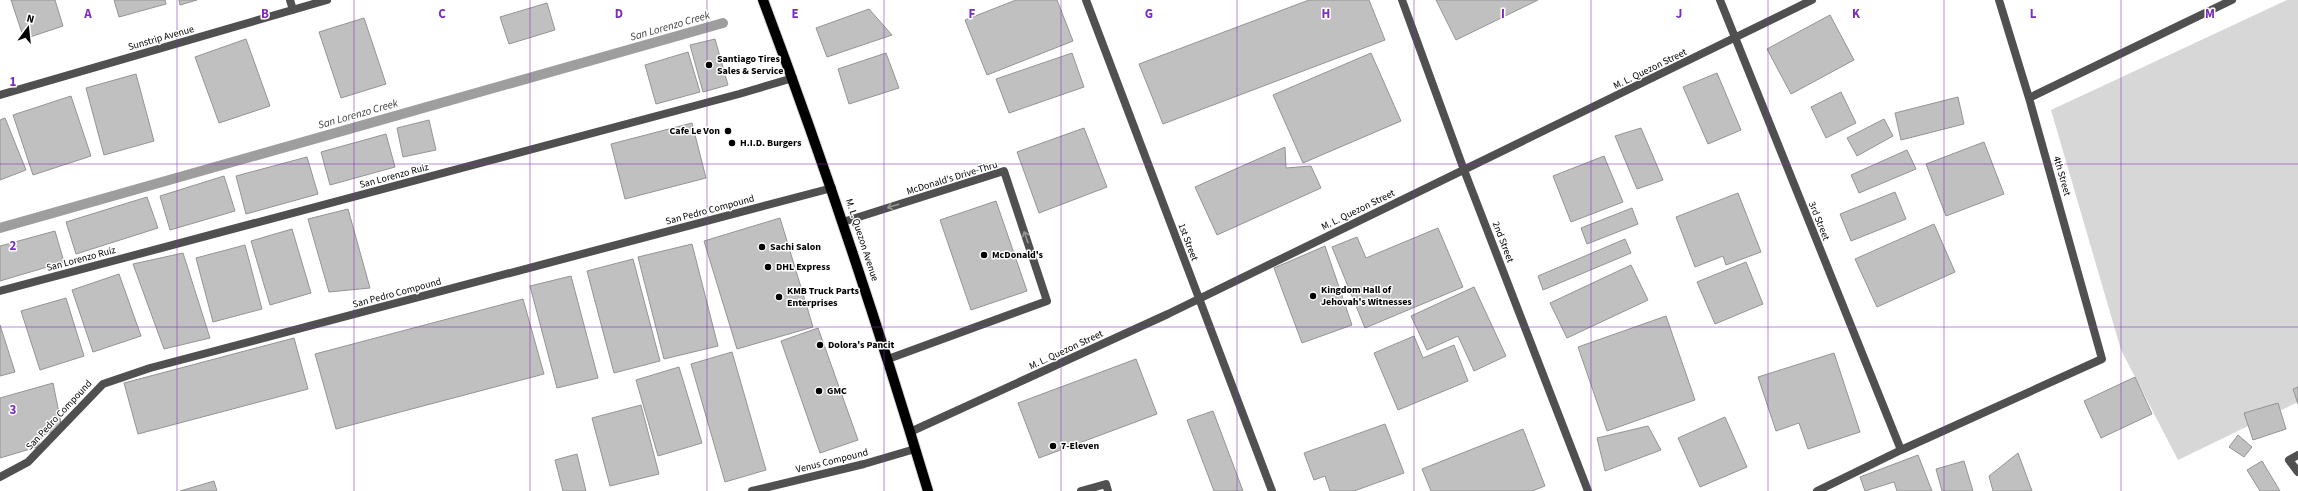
<svg xmlns="http://www.w3.org/2000/svg" width="2298" height="491" font-family="'Source Sans 3',sans-serif">
<style>
.green{fill:#d7d7d7}
.lines{fill:none;stroke-linecap:round;stroke-linejoin:round}
.stream{stroke:#9e9e9e;stroke-width:10}
.building{fill:#c0c0c0;stroke:#949494}
.primary-casing{stroke:#dbdbdb;stroke-width:12}
.lane{stroke:#505050;stroke-width:8}
.street{stroke:#505050;stroke-width:8}
.primary{stroke:#000;stroke-width:10}
.oneway{stroke:#969696}
.grid{fill:none;stroke:#7b2cbf;stroke-width:1;stroke-opacity:0.55}
.poi-dot{fill:#000;stroke:#fff;stroke-width:1.5}
.labels{text-anchor:middle;dominant-baseline:central;stroke-width:3;stroke-linejoin:round;paint-order:stroke}
.street-label{font-size:10px;fill:#000;stroke:#fff}
.poi-label{font-size:10px;font-weight:bold;fill:#000;stroke:#fff;text-anchor:start}
.water-label{font-size:11px;font-style:italic;fill:#3f3f3f;stroke:#fff}
.grid-label{font-size:13px;text-anchor:middle;font-weight:bold;fill:#7b2cbf;stroke:#fff;stroke-width:3;stroke-linejoin:round;paint-order:stroke}
</style>
<rect width="100%" height="100%" fill="#fff"/>
<path class="green" d="M2287,0h11v402l-120,58 -57,-110 -70,-240z"/>
<g class="lines">
<path class="stream" d="M0,228l723,-205"/>
</g>
<path class="building" d="M11,0h44l8,26 -39,13z
M114,0h51l1,4 -47,13z
M179,0h18l-17,5z
M1016,0h41l16,41 -86,34 -22,-55z
M1309,0h60l16,40 -222,84 -24,-60z
M1436,0h102l-82,40z
M547,3l8,27 -46,14 -9,-27z
M869,9l23,26 -65,22 -11,-29z
M1830,15l24,45 -63,34 -24,-45z
M364,18l22,66 -45,14 -22,-66z
M246,39l24,67 -51,17 -24,-66z
M715,39l13,46 -25,7 -13,-47z
M688,52l12,40 -44,12 -11,-39z
M886,53l13,35 -50,16 -11,-35z
M1072,53l12,34 -75,26 -13,-34z
M1371,53l30,68 -98,42 -30,-68z
M1717,73l24,57 -33,14 -25,-57z
M136,74l18,67 -50,14 -18,-67z
M1841,92l15,31 -30,15 -15,-31z
M71,96l20,60 -58,19 -20,-60z
M1958,97l6,27 -63,16 -6,-27z
M5,118l21,52 -26,10v-60z
M1884,119l9,17 -36,20 -10,-18z
M429,120l7,30 -33,7 -6,-29z
M692,123l14,55 -81,21 -14,-55z
M1084,128l23,59 -68,26 -22,-61z
M1641,128l22,52 -26,9 -22,-53z
M386,134l9,33 -65,18 -9,-33z
M1984,142l20,52 -58,22 -20,-52z
M1285,147l1,21 25,-2 10,22 -104,47 -22,-48z
M1907,150l9,19 -57,24 -8,-18z
M1604,156l19,46 -52,20 -18,-46z
M307,157l11,37 -72,20 -10,-38z
M224,176l11,35 -65,19 -10,-34z
M1895,192l11,27 -55,22 -11,-27z
M1738,193l23,59 -35,13 -3,-9 -28,11 -19,-50z
M147,197l11,31 -82,26 -10,-32z
M996,201l31,90 -56,19 -31,-90z
M1632,208l6,16 -51,20 -6,-16z
M348,209l22,79 -41,4 -21,-73z
M780,218l33,109 -76,22 -33,-108z
M1934,224l21,48 -78,35 -22,-48z
M1438,228l25,59 -98,41 -33,-81 25,-10 9,21z
M292,229l19,64 -41,12 -19,-64z
M55,231l9,31 -64,19v-35z
M1625,239l6,14 -88,37 -5,-14z
M692,244l26,102 -54,13 -26,-102z
M245,245l17,64 -49,13 -17,-64z
M1325,246l27,79 -50,18 -28,-75z
M183,253l27,85 -46,11 -31,-85z
M633,259l27,102 -46,12 -27,-102z
M1746,262l17,42 -48,20 -18,-42z
M1631,265l17,35 -81,38 -17,-35z
M119,274l22,62 -48,16 -21,-62z
M571,276l27,102 -41,10 -27,-102z
M1474,287l32,69 -32,15 -16,-35 -31,14 -16,-34z
M66,298l18,58 -44,14 -19,-59z
M523,299l21,75 -208,55 -21,-75z
M1666,316l29,84 -88,31 -29,-84z
M0,325l15,47 -15,4z
M818,328l40,112 -38,13 -39,-112z
M1414,336l9,22 31,-13 14,36 -70,29 -24,-57z
M294,338l14,51 -170,45 -14,-51z
M732,352l34,118 -41,12 -34,-118z
M1834,353l26,79 -52,17 -9,-26 -23,8 -18,-54z
M1136,359l21,55 -118,44 -21,-55z
M679,367l23,76 -44,13 -22,-76z
M2135,377l17,37 -51,24 -17,-37z
M53,383l9,45 -19,7 -6,12 -37,11v-60z
M2298,387v17l-5,-15z
M2278,403l8,26 -33,11 -9,-27z
M641,405l18,69 -49,12 -18,-68z
M1213,411l30,80h-29l-27,-71z
M1725,417l22,50 -47,20 -22,-49z
M1385,424l19,49 -50,18h-24l-5,-15 -11,4 -10,-27z
M1648,426l13,24 -56,21 -8,-33z
M1523,429l22,57 -13,5h-101l-9,-22z
M2238,435l14,12 -8,10 -15,-10z
M2018,453l14,38h-39l-4,-15z
M577,454l9,37h-23l-8,-31z
M1918,455l14,36h-35l-3,-9 -29,9 -5,-14z
M1964,461l9,30h-31l-6,-22z
M2262,461l18,30h-20l-13,-21z
M214,481l3,10h-37z"/>
<g class="lines">
<g class="primary-casing">
<path id="primary" d="M763,0c61,162 115,325 165,491"/>
</g>
<path class="lane" d="M843,222l161,-51 43,130 -159,58
M1081,491l25,-7 2,7"/>
<path class="street" d="M290,0l3,10
M1086,0l186,491
M1402,0l62,170 124,321
M1720,0l181,450
M0,95l327,-95
M2029,98l203,-98
M0,291l739,-197 54,-16
M910,432l258,-118 644,-314
M2298,455l-9,5 9,12
M0,477l28,-15 75,-78 47,-16 682,-180
M752,491l112,-27 51,-15
M1817,491l84,-41 201,-91 -73,-261 -30,-98"/>
<use href="#primary" class="primary"/>
</g>
<defs><path id="oneway-shaft" d="M-6 0H5M1.5-3L5.5 0L1.5 3" fill="none" stroke-width="1.6" stroke-linecap="round" stroke-linejoin="round"/></defs>
<g class="oneway">
<use href="#oneway-shaft" transform="translate(893 206) rotate(162)"/>
<use href="#oneway-shaft" transform="translate(1026 237) rotate(-109)"/>
</g>
<path class="grid" d="M177,0v491M354,0v491M530,0v491M707,0v491M884,0v491M1061,0v491M1237,0v491M1414,0v491M1591,0v491M1768,0v491M1944,0v491M2121,0v491M0,164h2298M0,327h2298"/>
<g class="poi-dot">
<circle cx="709" cy="65" r="4"/>
<circle cx="728" cy="131" r="4"/>
<circle cx="732" cy="143" r="4"/>
<circle cx="762" cy="247" r="4"/>
<circle cx="984" cy="255" r="4"/>
<circle cx="768" cy="267" r="4"/>
<circle cx="1313" cy="296" r="4"/>
<circle cx="779" cy="297" r="4"/>
<circle cx="820" cy="345" r="4"/>
<circle cx="819" cy="391" r="4"/>
<circle cx="1053" cy="446" r="4"/>
</g>
<g class="labels">
<g class="street-label">
<text transform="translate(161 38) rotate(-16)">Sunstrip Avenue</text>
<text transform="translate(1650 69) rotate(-26)">M. L. Quezon Street</text>
<text transform="translate(394 176) rotate(-15)">San Lorenzo Ruiz</text>
<text transform="translate(2062 176) rotate(74)">4th Street</text>
<text transform="translate(952 178) rotate(-17)">McDonald's Drive-Thru</text>
<text transform="translate(710 210) rotate(-15)">San Pedro Compound</text>
<text transform="translate(1358 210) rotate(-26)">M. L. Quezon Street</text>
<text transform="translate(1819 221) rotate(68)">3rd Street</text>
<text transform="translate(862 240) rotate(72)">M. L. Quezon Avenue</text>
<text transform="translate(1188 242) rotate(69)">1st Street</text>
<text transform="translate(1503 242) rotate(69)">2nd Street</text>
<text transform="translate(81 259) rotate(-15)">San Lorenzo Ruiz</text>
<text transform="translate(397 293) rotate(-15)">San Pedro Compound</text>
<text transform="translate(1066 350) rotate(-25)">M. L. Quezon Street</text>
<text transform="translate(59 415) rotate(-47)">San Pedro Compound</text>
<text transform="translate(832 461) rotate(-14)">Venus Compound</text>
</g>
<g class="poi-label">
<text x="717" y="59">Santiago Tires<tspan x="717" dy="12">Sales &amp; Service</tspan></text>
<text x="720" y="131" text-anchor="end">Cafe Le Von</text>
<text x="740" y="143">H.I.D. Burgers</text>
<text x="770" y="247">Sachi Salon</text>
<text x="992" y="255">McDonald's</text>
<text x="776" y="267">DHL Express</text>
<text x="1321" y="290">Kingdom Hall of<tspan x="1321" dy="12">Jehovah's Witnesses</tspan></text>
<text x="787" y="291">KMB Truck Parts<tspan x="787" dy="12">Enterprises</tspan></text>
<text x="828" y="345">Dolora's Pancit</text>
<text x="827" y="391">GMC</text>
<text x="1061" y="446">7-Eleven</text>
</g>
<g class="water-label">
<text transform="translate(670 26) rotate(-16)">San Lorenzo Creek</text>
<text transform="translate(358 114) rotate(-16)">San Lorenzo Creek</text>
</g>
</g>
<g class="grid-label">
<text x="88" y="18">A</text>
<text x="265" y="18">B</text>
<text x="442" y="18">C</text>
<text x="619" y="18">D</text>
<text x="795" y="18">E</text>
<text x="972" y="18">F</text>
<text x="1149" y="18">G</text>
<text x="1326" y="18">H</text>
<text x="1503" y="18">I</text>
<text x="1679" y="18">J</text>
<text x="1856" y="18">K</text>
<text x="2033" y="18">L</text>
<text x="2210" y="18">M</text>
<text x="13" y="86">1</text>
<text x="13" y="250">2</text>
<text x="13" y="414">3</text>
</g>
<g transform="translate(28 28) rotate(15)" stroke="#ffffff" stroke-width="3" paint-order="stroke">
<path d="M0-3L7 15L0 10L-7 15Z" fill="#000000"/>
<text y="-6" font-size="11" font-weight="bold" text-anchor="middle" fill="#000000">N</text>
</g>
</svg>
